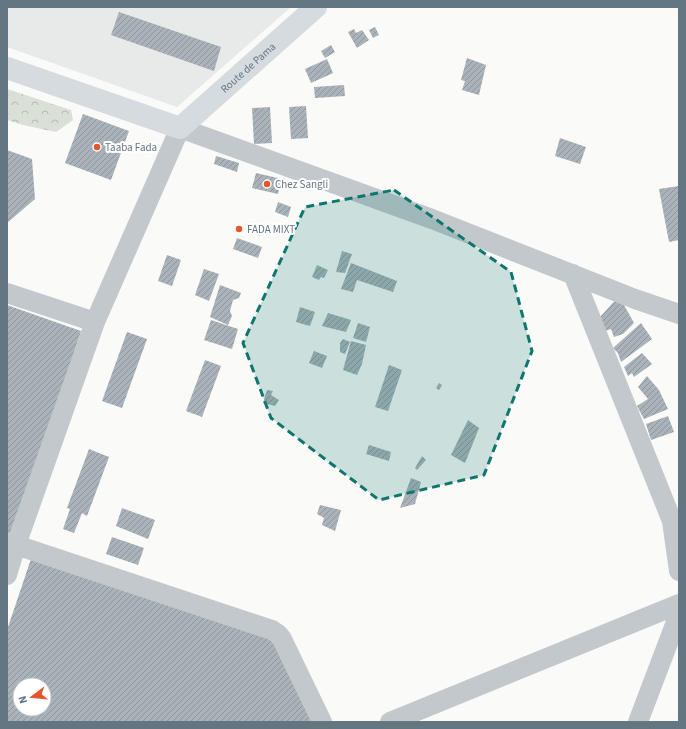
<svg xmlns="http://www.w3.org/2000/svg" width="686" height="729" font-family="'Source Sans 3',sans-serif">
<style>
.built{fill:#e8e9e9}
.forest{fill:url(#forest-crowns)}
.building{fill:url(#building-hatch);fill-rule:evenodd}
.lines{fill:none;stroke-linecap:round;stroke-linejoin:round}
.minor{stroke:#c3c8cc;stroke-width:20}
.highway{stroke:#d6dbdf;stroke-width:22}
.marked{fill:#0f766e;fill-opacity:0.2;stroke:#0f766e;stroke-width:3;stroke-dasharray:8 5;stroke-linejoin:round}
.poi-dot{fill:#e4572e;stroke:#fff;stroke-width:1.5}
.labels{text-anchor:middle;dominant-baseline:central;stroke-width:4;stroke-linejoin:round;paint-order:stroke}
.street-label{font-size:11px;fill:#657683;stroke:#fff}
.poi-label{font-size:11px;fill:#657683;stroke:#fff;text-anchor:start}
</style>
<defs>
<pattern id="forest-crowns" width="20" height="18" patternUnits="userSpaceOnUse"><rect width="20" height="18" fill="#dadfd7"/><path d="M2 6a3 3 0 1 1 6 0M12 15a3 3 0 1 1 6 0" fill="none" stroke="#b4b9b4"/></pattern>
<pattern id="building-hatch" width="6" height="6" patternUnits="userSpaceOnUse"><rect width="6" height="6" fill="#aab3b9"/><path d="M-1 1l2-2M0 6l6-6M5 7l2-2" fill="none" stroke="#8e969c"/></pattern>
</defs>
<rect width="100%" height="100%" fill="#fafaf8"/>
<path class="built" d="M7,7h284l-114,100 -170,-60z"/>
<path class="forest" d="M7,89l64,21 2,10 -17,12 -33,-7 -16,-5z"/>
<path class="building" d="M119,12l102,35 -7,24 -103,-36z
M375,27l4,8 -6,3 -4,-8z
M354,29l2,4 6,-3 7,10 -12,8 -9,-16z
M331,45l4,7 -10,6 -4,-7z
M467,58l19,7 -7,30 -17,-5 3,-9 -4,-1z
M327,59l6,14 -22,10 -6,-14z
M344,85l1,11 -30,2 -1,-11z
M306,106l2,32 -17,1 -2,-32z
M270,107l2,36 -18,1 -2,-36z
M83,114l46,17 -18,49 -46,-17z
M560,138l26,9 -6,17 -25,-8z
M7,150l25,9 3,40 -28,24z
M216,156l23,7 -2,9 -23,-8z
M256,173l26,6 -4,15 -26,-6z
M679,186v54l-10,2 -10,-53z
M278,202l13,5 -3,10 -13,-5z
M237,238l25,9 -4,11 -25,-9z
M342,251l10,3 -7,19 -9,-1z
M167,255l14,5 -9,26 -14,-5z
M351,263l46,18 -4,11 -36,-12 -4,12 -12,-3z
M317,265l11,5 -4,8 -3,-1 -2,3 -7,-3z
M204,269l15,5 -10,27 -14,-6z
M220,285l21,8 -2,5 -6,2 -3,11 2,5 -4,9 -18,-8z
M619,296l15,27 -11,11 -9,3 -3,-8 -6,2 -5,-14z
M7,305l74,26 -67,207 -7,-3z
M300,307l15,5 -5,14 -14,-4z
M328,313l23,7 -5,12 -24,-6z
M211,320l27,9 -6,20 -28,-9z
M358,323l12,4 -4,15 -13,-4z
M641,323l11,16 -31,23 -3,-9 -5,-5z
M127,332l20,7 -25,69 -20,-7z
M343,339l7,3 -5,12 -5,-2v-9z
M351,341l15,4 -4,19 -5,11 -14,-5z
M314,351l13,5 -5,12 -13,-5z
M642,353l10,11 -18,13 -2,-4 -4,3 -4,-9z
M205,360l16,6 -19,51 -16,-6z
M389,365l13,5 -14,41 -13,-4z
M647,376l12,14 9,19 -24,10 -7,-13 11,-7 -10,-12z
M439,383l3,2 -3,5 -3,-2z
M267,390l6,1 -2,4 8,5 -4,6 -12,-3z
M668,416l6,16 -23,8 -5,-16z
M468,420l11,8 -14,35 -14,-8z
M369,445l22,7 -2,9 -23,-7z
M89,449l20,8 -22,59 -5,-3 -8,20 -11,-4 7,-20 -3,-1z
M422,456l4,4 -9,10 -2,-2z
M411,478l10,4 -6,22 -15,4z
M320,505l21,5 -6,21 -13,-6 2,-7 -7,-4z
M122,508l33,12 -7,19 -32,-13z
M112,537l32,11 -6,17 -32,-11z
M31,559l243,80 41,83h-308v-92zM20,685h24v24h-24z"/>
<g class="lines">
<path class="minor" d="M573,274l99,247 7,50
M7,293l88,29
M7,542l265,88 6,4 4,5 40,83
M7,575l9,-30 79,-223 85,-194 252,91 203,80 44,15
M390,722l289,-118
M638,722l41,-108"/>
<path class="highway" id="s1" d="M7,68l173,60 136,-121"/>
</g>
<path class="marked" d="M394,190l117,82 21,79 -48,124 -105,25 -108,-82 -28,-75 62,-136z"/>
<g class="poi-dot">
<circle cx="97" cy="147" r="4"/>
<circle cx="267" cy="184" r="4"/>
<circle cx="239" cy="229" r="4"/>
</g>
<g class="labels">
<g class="street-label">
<text stroke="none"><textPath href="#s1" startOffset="274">Route de Pama</textPath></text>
</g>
<g class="poi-label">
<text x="105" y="147">Taaba Fada</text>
<text x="275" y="184">Chez Sangli</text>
<text x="247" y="229">FADA MIXT</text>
</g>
</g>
<rect width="686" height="729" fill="none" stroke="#657683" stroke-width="16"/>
<g transform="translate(32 697) rotate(254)"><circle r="19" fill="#ffffff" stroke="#c1c8cd"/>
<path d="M0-3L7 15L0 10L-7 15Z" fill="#e4572e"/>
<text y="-6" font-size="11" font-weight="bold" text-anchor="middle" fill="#657683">N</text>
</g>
</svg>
